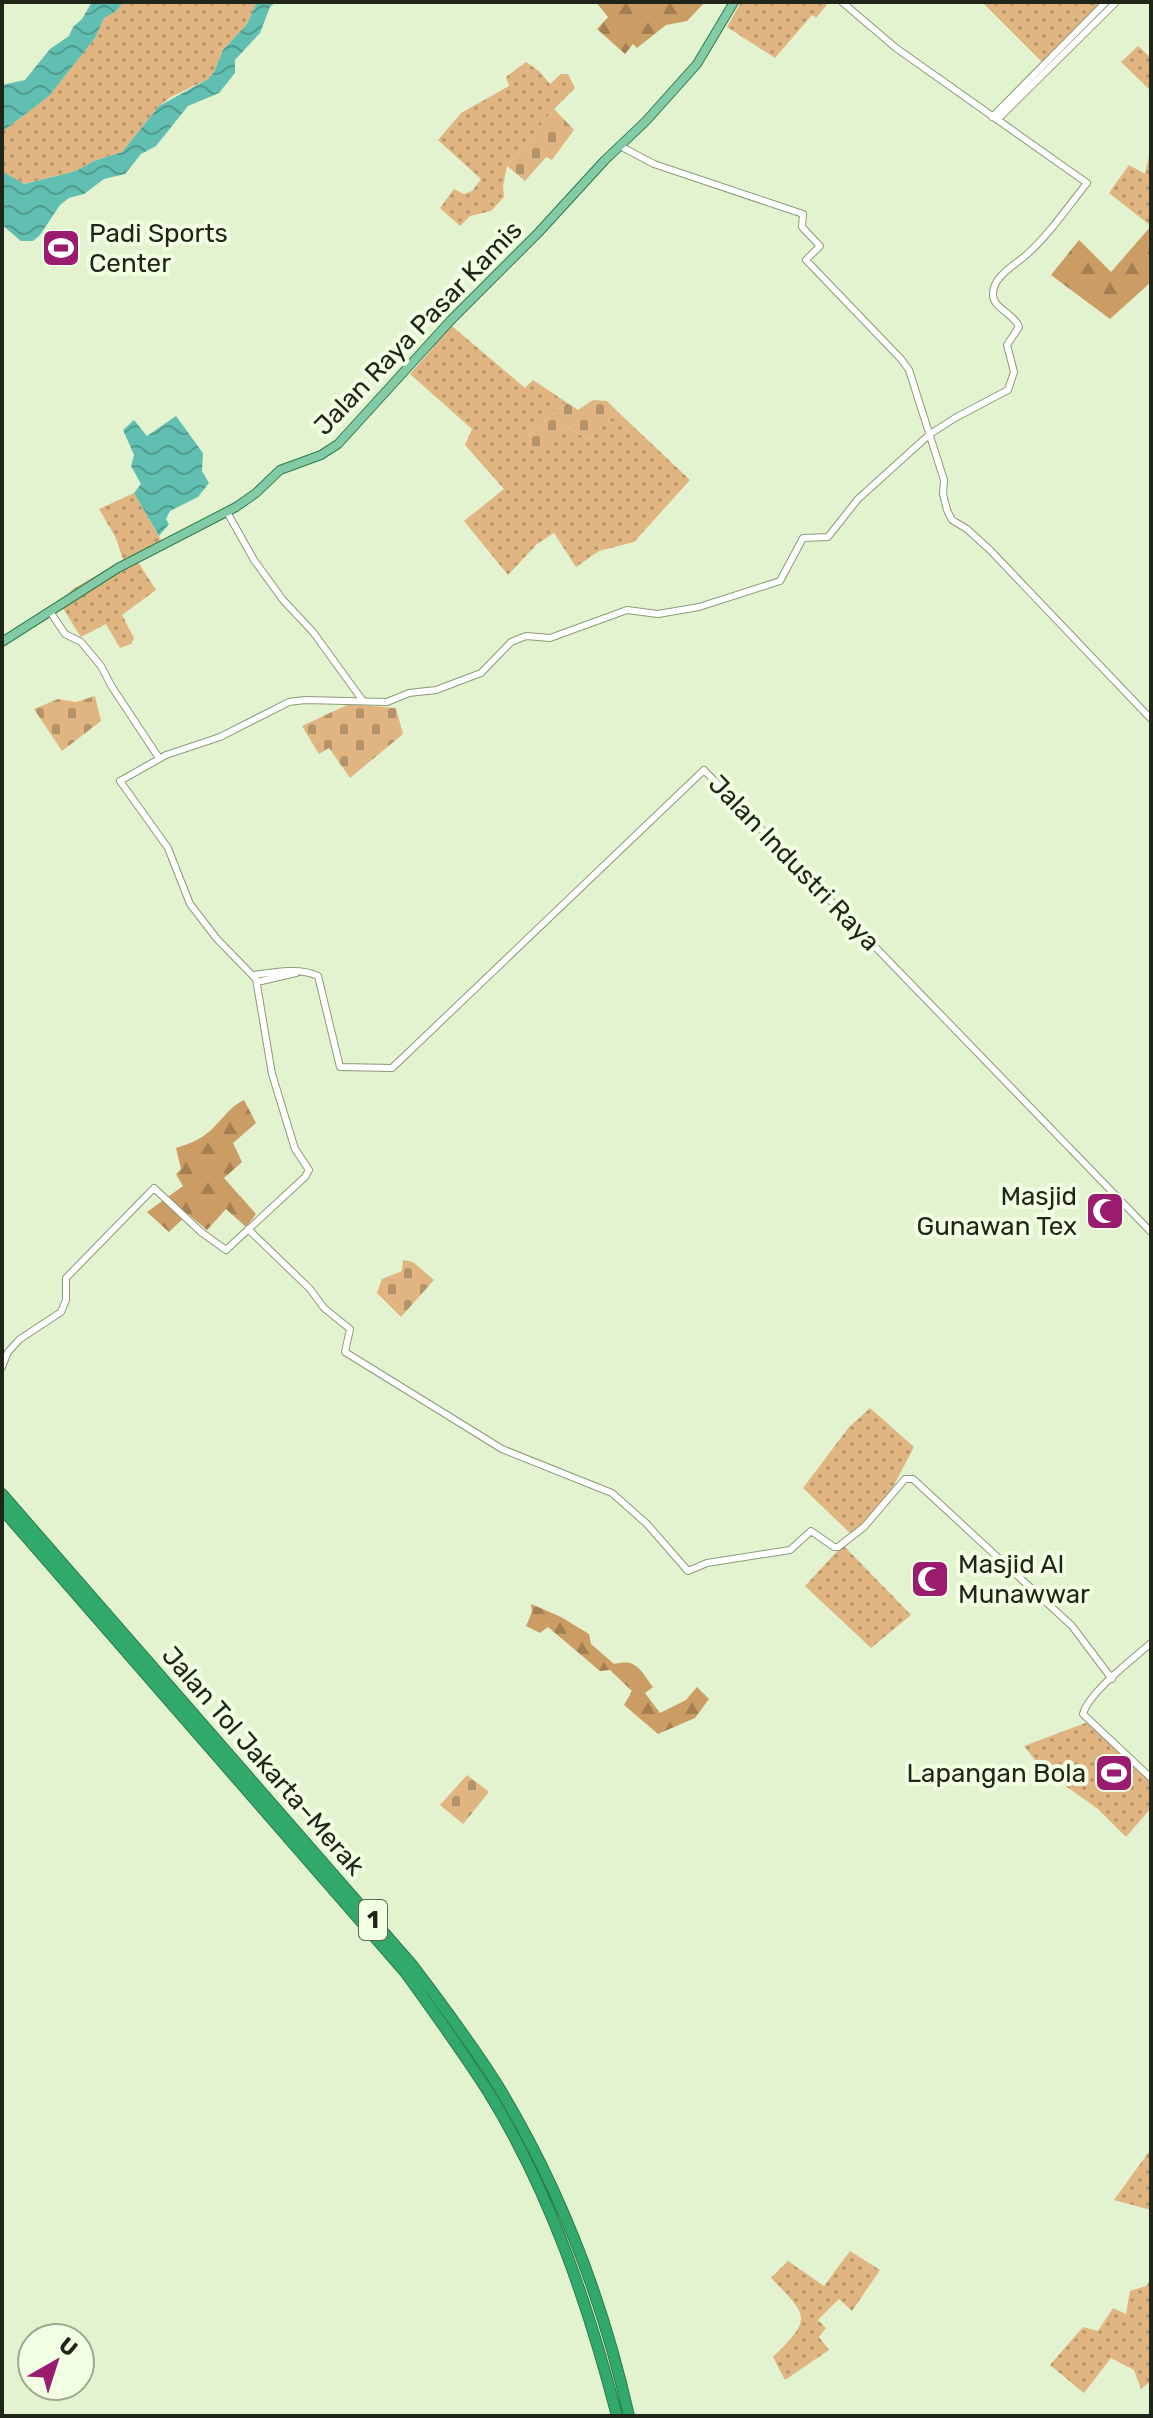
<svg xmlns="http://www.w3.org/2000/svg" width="1153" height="2418" font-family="Rubik,sans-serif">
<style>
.grass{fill:url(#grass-dots)}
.forest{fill:url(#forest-firs)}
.cemetery{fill:url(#cemetery-stones)}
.water{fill:url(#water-waves)}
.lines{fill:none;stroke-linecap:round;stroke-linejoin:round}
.minor-casing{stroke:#8c9a79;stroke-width:8}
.major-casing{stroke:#2b7b4d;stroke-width:10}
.highway-casing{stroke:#2b7b4d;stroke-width:12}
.minor{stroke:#fff;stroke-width:6}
.major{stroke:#83cba6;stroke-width:8}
.highway{stroke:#31a96a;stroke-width:10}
.labels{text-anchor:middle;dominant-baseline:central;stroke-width:8;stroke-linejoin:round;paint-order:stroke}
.shield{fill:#f2ffe2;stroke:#5e6655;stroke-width:2}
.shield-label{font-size:24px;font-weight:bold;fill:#1f2518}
.poi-label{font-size:26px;fill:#1f2518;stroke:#f2ffe2;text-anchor:start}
.street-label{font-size:26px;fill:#1f2518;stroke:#f2ffe2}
</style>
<defs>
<pattern id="grass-dots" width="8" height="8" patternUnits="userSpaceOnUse" patternTransform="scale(2)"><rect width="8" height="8" fill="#e0b582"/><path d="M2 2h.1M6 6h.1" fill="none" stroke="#b59369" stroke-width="1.8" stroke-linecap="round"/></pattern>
<pattern id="forest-firs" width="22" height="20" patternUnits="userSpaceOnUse" patternTransform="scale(2)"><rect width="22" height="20" fill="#cb9c64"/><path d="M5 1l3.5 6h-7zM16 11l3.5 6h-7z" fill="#a47f51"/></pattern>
<pattern id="cemetery-stones" width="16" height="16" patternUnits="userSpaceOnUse" patternTransform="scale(2)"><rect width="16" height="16" fill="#e0b582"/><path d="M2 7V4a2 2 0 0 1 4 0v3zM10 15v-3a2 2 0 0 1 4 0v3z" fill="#b59369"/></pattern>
<pattern id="water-waves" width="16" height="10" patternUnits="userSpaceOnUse" patternTransform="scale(2)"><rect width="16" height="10" fill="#61bfb2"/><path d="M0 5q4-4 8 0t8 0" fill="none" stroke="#4f9b90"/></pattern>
</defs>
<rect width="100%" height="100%" fill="#e3f3cf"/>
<path class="grass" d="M124,2h133l-10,22 -24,26 -9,22 -6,7 -37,18 -12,9 -37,46 -28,9 -18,10 -53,13 -21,-13v-39l47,-36 46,-58 9,-20 11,-6z
M741,2h88l-13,16 -4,-3 -37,43 -48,-31z
M982,2h126l-64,62z
M1138,46l13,12v33l-30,-29z
M526,62l13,9 11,13 11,-10h7l7,14 -21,21 -47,57 -4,20 1,11 -13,14 -21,5 -10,10 -20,-18 14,-19 10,5 8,-3 9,-12 -43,-39 23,-27 48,-27 -3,-9z
M1151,147v79l-42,-33 20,-28 16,9z
M446,321l79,67 8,-8 33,22 -39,35 14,18 26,-28 22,13 29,-28 72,68 -56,62 -35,9 -23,16 -22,-34 -17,11 -29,31 -44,-54 40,-32 -39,-44 7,-16 -62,-55 23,-26 -6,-8z
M134,493l31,54 -27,15 18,28 -34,25 12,23 -3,6 -11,4 -14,-24 -25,13 -22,-35 14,-13 50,-29 -7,-22 -17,-29z
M870,1408l44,39 -29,55 -33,33 -49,-47 46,-61z
M843,1545l68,70 -40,33 -66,-62z
M1088,1722l63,61v25l-25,29 -28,-28 -55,-39 -19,-24z
M1151,2149v61l-37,-10z
M850,2251l30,19 -28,41 -13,-12 -21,21 8,8 -7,9 10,13 -44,30 -12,-23c41,-39 34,-42 -2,-79l17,-17 36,25z
M1151,2280v101l-10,8 -7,-19 -23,-12 -27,35 -34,-28 33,-38 15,4 15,-23 13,6 4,-23 16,-5z"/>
<path class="forest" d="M596,2h109l-18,19 -21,4 -29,23 -4,-4 -8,10 -28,-25 11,-12z
M1151,226v56l-41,37 -59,-44 28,-35 32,32z
M244,1100l12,23 -23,20 9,19 -18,16 32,36 -10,13 -20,-18 -19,21 -19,-16 -19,18 -22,-20 36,-26 -7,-12 5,-5 -5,-21c16,-5 28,-10 39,-22 10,-10 16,-20 29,-26z
M531,1604l30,13 28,17 2,10 23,20c23,-6 26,6 39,23l-8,6 15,20 26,-13 11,-13 12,12 -14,19 -37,16 -34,-29 8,-14 -22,-21 -10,1 -52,-44 -8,6 -14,-7 6,-14z"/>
<path class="cemetery" d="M554,109l20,21 -22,30 -6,-3 -21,24 -18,-15z
M593,400l14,1 11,11 -29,28 -22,-13 -26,29 -15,-18 40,-36 12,8z
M95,696l6,25 -39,30 -28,-42 24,-10 18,3z
M349,704l47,4 7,26 -53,44 -21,-30 -10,6 -17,-28z
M403,1260l10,2 21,18 -33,37 -24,-24 5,-14 20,-8z
M467,1775l22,17 -26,32 -23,-19z"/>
<path class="water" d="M92,2h32l-9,10 -11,6 -9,20 -46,58 -47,36v-47l23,-5 25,-31 19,-13 4,-9 9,-8z
M257,2h19l-6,5 -10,26 -25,27v13l-16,20 -31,13 -32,40 -15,8 -16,20 -21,5 -20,15 -15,4 -9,7 -20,30 -7,6h-12l-19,-16v-54l22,13 52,-13 18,-10 28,-9 37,-46 49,-27 6,-7 9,-22 24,-26z
M176,416l27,37 -1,18 7,12 -11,14 -28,14 -4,8 3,5 -10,12 -25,-43 7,-9 -10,-18 3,-11 -11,-25 11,-10 13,16z"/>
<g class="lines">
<g class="minor-casing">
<path id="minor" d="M992,117l114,-115
M997,120l119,-118
M620,146l34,18 149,50 -1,13 18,19 -14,14 95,99 8,11 35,110 -1,14 4,16 5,10 15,9 23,21 161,169
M227,512l27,48 29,40 30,32 50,69
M51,613l14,21 16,8 20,24 11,21 47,71
M254,975c20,-3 46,-8 64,1l22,91 52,1 312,-298 447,462
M257,982l39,-9
M248,1229l62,60 14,19 26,21 -5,23 157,97 110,44 35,31 41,47 19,-8 83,-13 21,-19 23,16h4l26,-20 41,-48h8l159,147 40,53
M2,1367l6,-15 12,-13 41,-27 5,-12v-22l88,-90 47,44 25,18 79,-73 4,-7 -14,-21 -23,-75 -16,-95 -39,-40 -27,-35 -22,-56 -48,-67 46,-26 54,-18 69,-35 16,-2 82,2 22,-9 27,-3 45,-17 30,-31 15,-6 24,2 77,-28 31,4 41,-7 81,-26 23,-43 25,-1 30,-38 72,-65 25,-16 53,-28 6,-18 -7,-27 12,-18c-4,-13 -27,-19 -26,-33 0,-17 20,-28 32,-38 23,-20 42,-48 62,-73l-191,-135 -54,-46
M1151,1643c-18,16 -62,49 -68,71l68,64"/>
</g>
<g class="major-casing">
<path id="major" d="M2,642l116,-74 118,-61 20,-14 24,-23 41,-15 17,-11 113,-124 88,-88 66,-72 41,-39 51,-57 37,-62"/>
</g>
<g class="highway-casing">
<path id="highway" d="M2,1494l411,472c29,39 59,78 85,120 62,102 105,215 131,330
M2,1509l403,463c29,40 58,80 84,121 61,99 99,211 128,323"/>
</g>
<use href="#minor" class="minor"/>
<use href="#major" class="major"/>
<use href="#highway" class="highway"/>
</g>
<defs>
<g id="stadium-square" transform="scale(2)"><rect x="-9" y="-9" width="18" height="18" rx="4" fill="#9b1b70" stroke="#f2ffe2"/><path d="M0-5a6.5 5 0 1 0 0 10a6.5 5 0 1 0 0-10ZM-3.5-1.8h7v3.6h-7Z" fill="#fff"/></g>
<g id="mosque-square" transform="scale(2)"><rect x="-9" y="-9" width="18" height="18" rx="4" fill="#9b1b70" stroke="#f2ffe2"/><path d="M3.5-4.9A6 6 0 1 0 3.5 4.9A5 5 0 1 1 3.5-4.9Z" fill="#fff"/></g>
</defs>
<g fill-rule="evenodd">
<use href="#stadium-square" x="61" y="248"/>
<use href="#mosque-square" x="1105" y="1211"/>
<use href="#mosque-square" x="930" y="1579"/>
<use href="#stadium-square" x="1114" y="1773"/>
</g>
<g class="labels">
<rect class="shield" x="359" y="1900" width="28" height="40" rx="6"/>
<g class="shield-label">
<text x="373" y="1920">1</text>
</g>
<g class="poi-label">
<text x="89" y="233">Padi Sports<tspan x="89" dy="30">Center</tspan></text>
<text x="1077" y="1196" text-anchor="end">Masjid<tspan x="1077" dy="30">Gunawan Tex</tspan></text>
<text x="958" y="1564">Masjid Al<tspan x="958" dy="30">Munawwar</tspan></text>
<text x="1086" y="1773" text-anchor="end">Lapangan Bola</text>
</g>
<g class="street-label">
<text transform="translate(418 328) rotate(-46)">Jalan Raya Pasar Kamis</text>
<text transform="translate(794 863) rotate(46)">Jalan Industri Raya</text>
<text transform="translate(263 1761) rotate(49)">Jalan Tol Jakarta–Merak</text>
</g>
</g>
<rect width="1153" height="2418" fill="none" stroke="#1f2518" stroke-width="8"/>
<g transform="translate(56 2362) rotate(39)"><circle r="38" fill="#f2ffe2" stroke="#9ea891" stroke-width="2"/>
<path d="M0-6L14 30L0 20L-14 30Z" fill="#9b1b70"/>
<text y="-12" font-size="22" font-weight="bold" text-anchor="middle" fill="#1f2518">U</text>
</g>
</svg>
